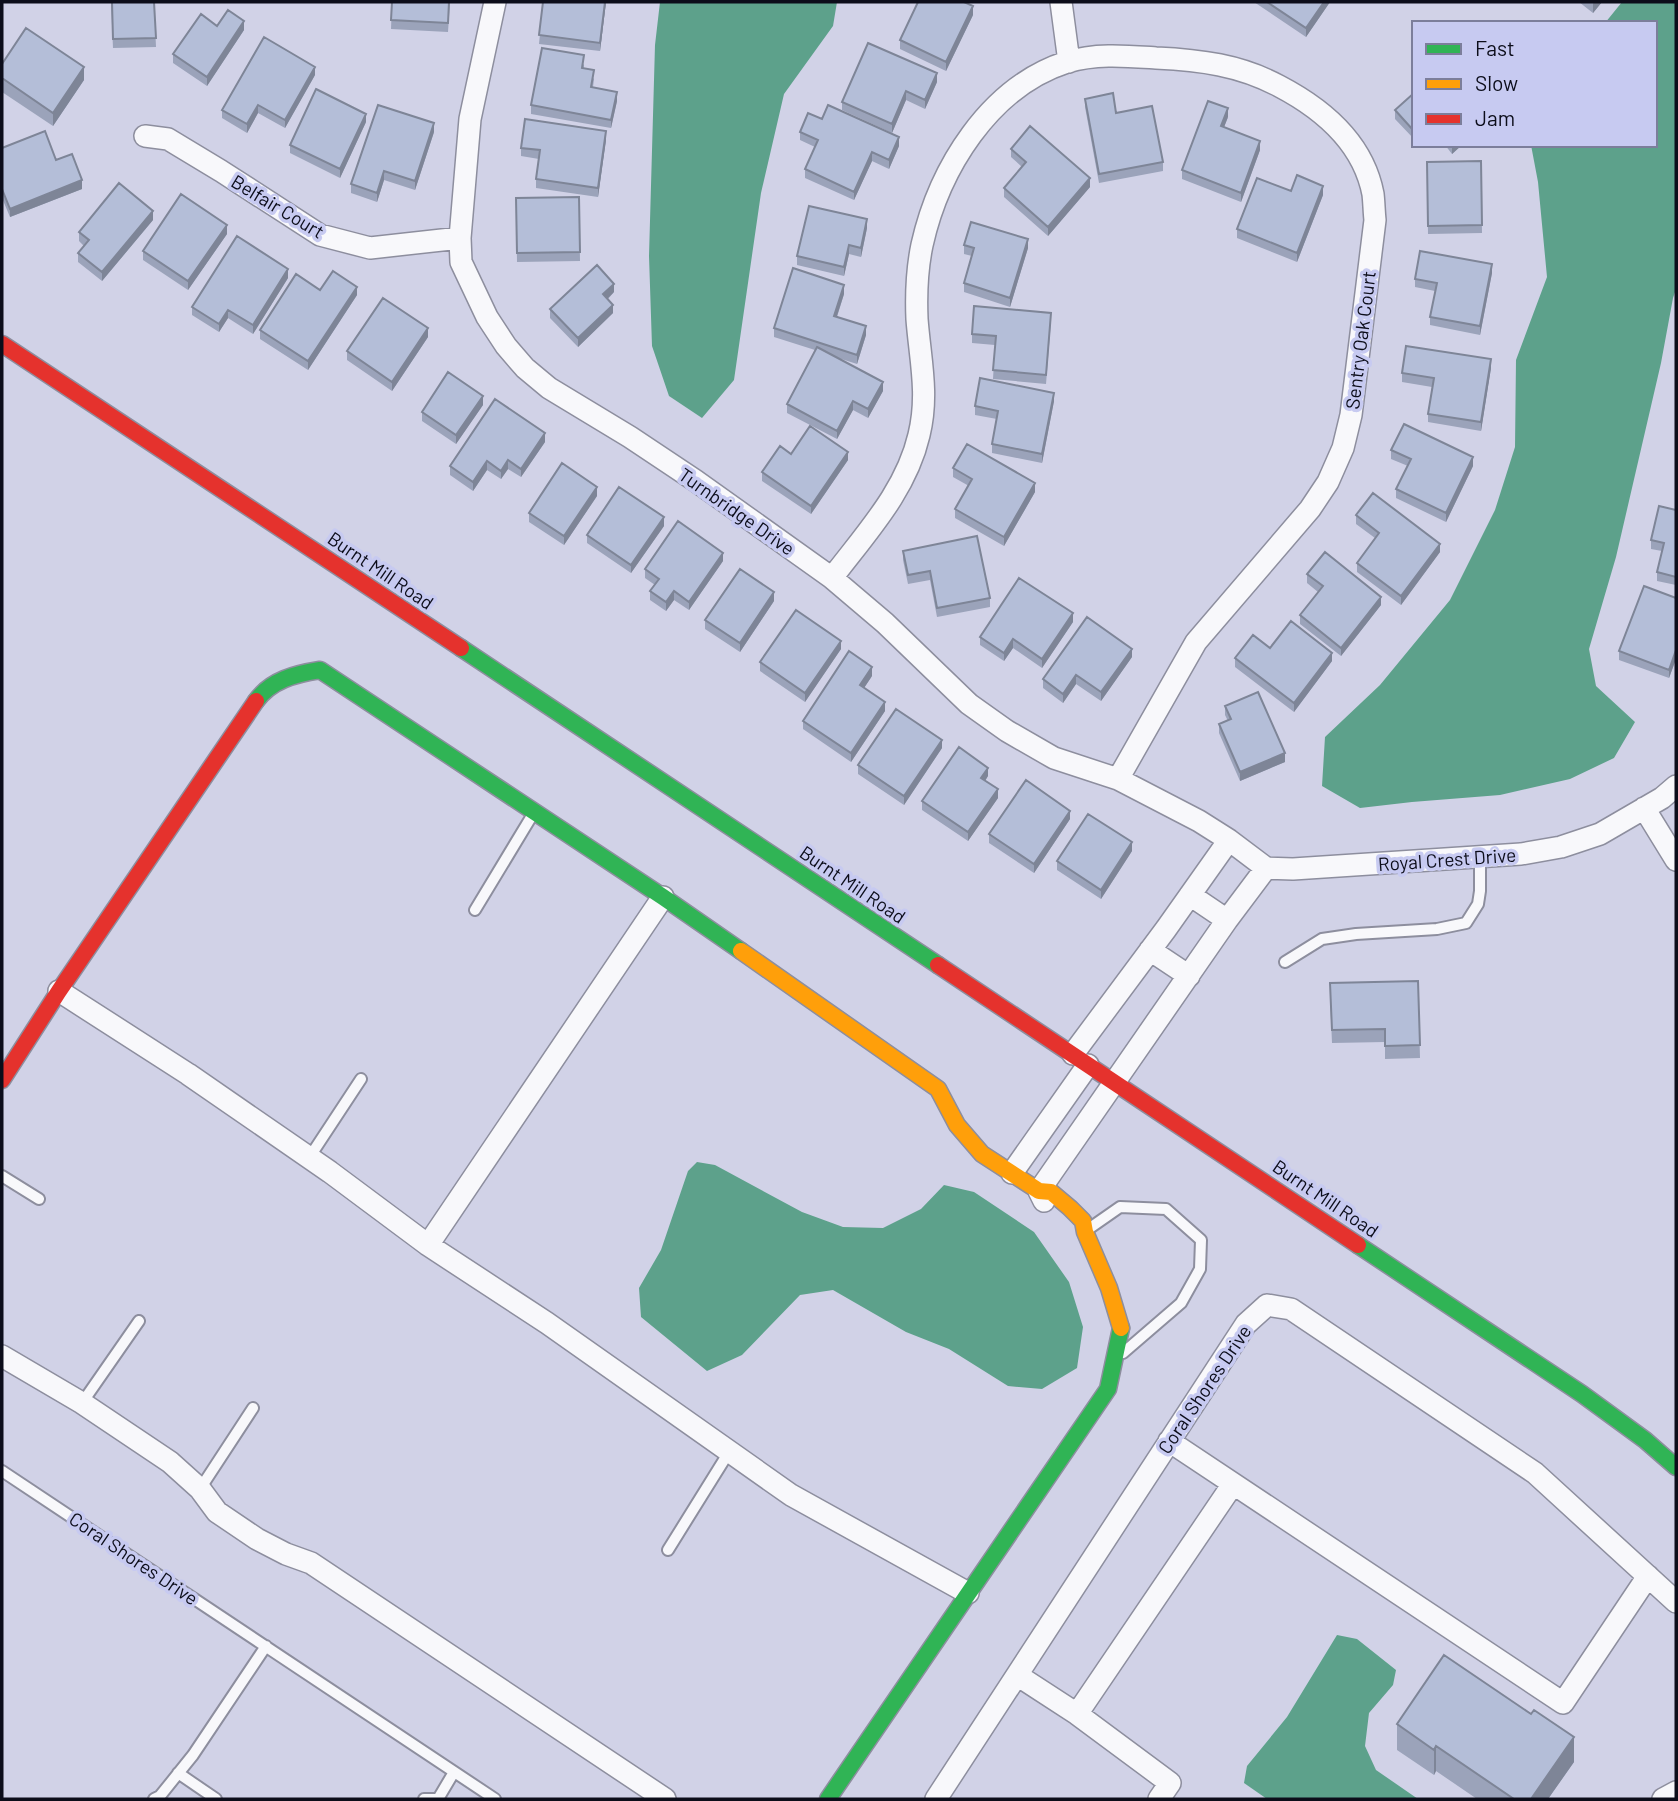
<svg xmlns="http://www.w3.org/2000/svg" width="1678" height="1801" font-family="Barlow,sans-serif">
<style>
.water{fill:#5da18b}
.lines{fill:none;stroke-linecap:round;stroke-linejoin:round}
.lane-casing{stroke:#8d8e9e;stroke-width:14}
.street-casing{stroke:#8d8e9e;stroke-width:24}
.fast-casing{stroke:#8d8e9e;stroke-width:19}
.slow-casing{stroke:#8d8e9e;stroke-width:19}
.jam-casing{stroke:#8d8e9e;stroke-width:19}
.lane{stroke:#f8f8fb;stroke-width:10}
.street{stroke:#f8f8fb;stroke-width:21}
.fast{stroke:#30b455;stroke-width:16}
.slow{stroke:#ff9f0a;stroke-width:16}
.jam{stroke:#e5322d;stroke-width:16}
.wall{fill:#9ba3ba}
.shaded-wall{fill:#7e8597}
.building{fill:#b4bed8;stroke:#7e8597;stroke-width:2}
.labels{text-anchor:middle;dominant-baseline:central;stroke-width:7;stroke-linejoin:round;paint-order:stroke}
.street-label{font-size:19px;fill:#0c0d1a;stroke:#c7caf1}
</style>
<rect width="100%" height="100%" fill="#d1d2e7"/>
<path class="water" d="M660,2h177l-4,24 -49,68 -23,99 -27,187 -32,38 -33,-22 -17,-50 -3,-90 6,-211z
M1622,2h54v287l-3,9 -12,65 -45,194 -27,92 7,37 39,36 -21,36 -44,21 -70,16 -88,7 -52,6 -38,-22 3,-49 55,-52 70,-85 45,-90 20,-63 1,-87 31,-83 -9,-95 -7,-37h124v-122h-50z
M697,1162l18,3 87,47 41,15 40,1 38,-19 23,-24 30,7 60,40 35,50 14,45 -6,41 -35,21 -34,-3 -59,-37 -43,-17 -73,-42 -33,5 -58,60 -35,16 -66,-54 -2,-29 22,-38 27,-79z
M1337,1635l20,4 39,31 -3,15 -24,28 -4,33 11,24 42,29h-151l-23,-16 3,-17 40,-49z"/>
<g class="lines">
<g class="lane-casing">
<path id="lane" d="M475,910l58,-96
M1285,962l37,-23 34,-5 81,-5 29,-6 12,-19 2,-13v-34
M309,1158l52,-79
M2,1176l37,23
M1087,1230l33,-23 46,2 35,31 -1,29 -19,34 -58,50
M82,1403l57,-82
M2,1471l493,328
M200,1489l53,-81
M668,1550l61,-98
M178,1773l38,26
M154,1799l6,-3 33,-41 73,-109
M424,1799h14l16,-27"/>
</g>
<g class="street-casing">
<path id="street" d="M495,2l-25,117 -10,119 1,24 26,55 19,29 19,22 24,20 81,49 66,44 136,97 53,45 84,81 38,27 47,27 64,21 81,42 30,19 37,28
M1061,2l8,60
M145,136l23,3 53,32 99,64 50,13 90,-10
M832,578c34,-45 74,-87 87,-143 10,-41 1,-76 -2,-116 -1,-24 0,-50 5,-74 17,-76 67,-158 145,-183 29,-9 60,-6 89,-4 44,2 84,7 123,28 44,23 84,56 94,108 1,8 1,17 2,26l-24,195 -8,33 -15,34 -18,27 -114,133 -78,137
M1644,808l32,52
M1266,868l27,1 228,-15 40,-7 39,-13 62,-36 14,-12
M1190,895l37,25
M1150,950l39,26
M59,991l129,83 142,98 98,73 119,78 244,172 177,98
M1073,1054l93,-125 63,-89
M1012,1173l76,-108
M1044,1201l-5,-10 188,-271 39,-52
M428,1245l235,-348
M2,1356l80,47 88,59 30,27 17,23 40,27 29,15 25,9 354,236
M1169,1441l394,262 85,-127
M1017,1675l60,39 93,69 -11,16
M1077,1714l156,-230
M936,1799l310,-475 21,-19 24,4 244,164 141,129
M1663,1799l13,-7"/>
</g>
<g class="fast-casing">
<path id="fast" d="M461,648l477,317
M256,701c15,-21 39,-27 64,-31l343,227 78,54
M1358,1245l224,149 63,46 31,27
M828,1799l280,-410 13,-61"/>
</g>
<g class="slow-casing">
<path id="slow" d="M741,951l197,138 19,36 25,29 57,37 12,1 19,16 13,13 2,11 24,56 12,40"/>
</g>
<g class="jam-casing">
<path id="jam" d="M2,344l459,304
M938,965l420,280
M2,1080l57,-89 197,-290"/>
</g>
<use href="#lane" class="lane"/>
<use href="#street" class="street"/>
<use href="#fast" class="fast"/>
<use href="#slow" class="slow"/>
<use href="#jam" class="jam"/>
</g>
<path class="wall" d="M111,2h43l2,45 -43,1z
M392,2h58l-2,30 -57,-3z
M543,2h63l-6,49 -61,-7z
M1254,2h76l-24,35z
M1579,2h23l-9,11z
M973,15l-27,56 -46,-22v-9z
M217,26l27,4 -37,56 -34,-23v-9z
M2,64l82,16 -31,46 -51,-34z
M584,64v4l10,11 -1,8 24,14 -6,27 -80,-14v-9z
M315,75l-30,53 -27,-15 -11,20 -25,-15v-8z
M937,82l-12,27 -19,-9 -14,33 -50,-23v-8z
M1414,93v44l-1,1 -18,-19v-9z
M1085,99l31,14 47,49v9l-64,12 -14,-76z
M1228,117l-4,10 36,23 -19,52 -59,-23v-9z
M822,119l77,27 -10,23 -17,-8 -18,39 -49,-22v-9l10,-22 -15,-7v-8z
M366,122l-26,56 -50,-25v-8z
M434,132l-19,58 -31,-10 -7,22 -26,-9v-9z
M606,140l-8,57 -62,-9v-9l3,-20 -18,-3v-8z
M1445,145h17l-10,9z
M2,148l54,12 26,29 -72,28 -8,-19z
M1011,149l79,38 -42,49 -44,-39v-9l18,-21 -11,-10z
M1481,161l1,72 -54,1 -1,-72z
M1291,191l32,4 -26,67 -60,-24v-9z
M579,197l1,64 -63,1 -1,-64z
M153,220l-51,61 -24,-19v-9l6,-7 -5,-5v-9z
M867,228l-6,29 -12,-3 -5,22 -47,-11v-9z
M227,234l-39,56 -45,-30v-9z
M964,245l64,3 -18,59 -46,-15v-9l8,-27 -8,-2z
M1492,273l-12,62 -50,-10v-8l5,-26 -20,-4v-8z
M288,278l-35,56 -25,-16 -9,14 -27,-17v-8z
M320,290l37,5 -49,75 -48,-31v-9z
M614,292l-6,7 5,14 -35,34 -28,-29v-9z
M844,294l-7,23 29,18 -9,29 -22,-7 48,34 -15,27 -15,-8 -16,29 -50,-26v-9l28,-54 -41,-13v-9z
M1051,321l-5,63 -53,-5 2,-34 -23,-2v-9z
M428,337l-36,54 -45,-31v-9z
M1491,368l-10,63 -53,-9v-8l4,-27 -30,-5v-9z
M1054,401l-12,62 -50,-10v-9l5,-25 -22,-4v-9z
M483,405l-27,39 -34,-23v-9z
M545,442l-24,35 -13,-8 -7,10 -14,-9 -14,21 -23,-16v-9z
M1391,450l82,16 -27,56 -50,-24v-9l12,-23 -17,-7z
M791,454l57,6 -37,54 -49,-33v-9z
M953,468l82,24 -31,54 -49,-28v-9l14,-23 -16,-9z
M597,496l-33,49 -35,-23v-9z
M1676,510v75l-19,-4v-9l5,-21 -11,-2v-9z
M1356,515l84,37 -39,53 -44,-33v-9l18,-25 -19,-14z
M664,526l-33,47 -44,-30v-8z
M903,551l87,47v9l-53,10 -7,-37 -22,4 -5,-24z
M723,561l-34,49 -15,-10 -8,11 -16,-11v-9l5,-6 -10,-7v-9z
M1307,574l74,31 -40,51 -41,-32v-9l18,-23 -11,-9z
M1676,598v61l-7,19 -50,-18v-9z
M774,601l-34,51 -35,-23v-9z
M1073,622l-31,46 -29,-20 -9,13 -24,-16v-8z
M1270,648l62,13 -38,51 -59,-45v-9z
M841,649l-36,53 -45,-31v-9z
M1132,657l-31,44 -25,-17 -13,19 -20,-15v-9z
M872,676l-8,12 21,23 -34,51 -48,-33v-8z
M1225,706l60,56 -45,19 -21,-48v-9l9,-3 -3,-6z
M942,748l-38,57 -46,-31v-9z
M988,776l-3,5 13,17 -30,43 -46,-31v-9z
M1070,819l-36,54 -45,-30v-9z
M1132,851l-31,48 -44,-29v-9z
M1418,981l2,77 -35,1v-17l-53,1 -2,-46z
M1397,1724l177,38 -26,37h-71l-41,-28 -2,4 -37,-25z"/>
<path class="shaded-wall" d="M605,2h1l-6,49v-8z
M1324,2h6l-24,35v-9z
M1594,2h8l-9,11v-9z
M973,6v9l-27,56v-9z
M244,21v9l-37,56v-9z
M84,67v13l-31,46v-13z
M315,67v8l-30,53v-8z
M937,73v9l-12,27v-9z
M906,91v9l-14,33v-9z
M617,92v9l-6,27v-8z
M258,105v8l-11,20v-9z
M1228,108v9l-7,18v-9z
M366,114v8l-26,56v-9z
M434,123v9l-19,58v-9z
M606,131v9l-8,57v-9z
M899,137v9l-10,23v-9z
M1260,141v9l-19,52v-9z
M1452,145h10l-10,9z
M872,152v9l-18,39v-8z
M384,171v9l-7,22v-9z
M1090,178v9l-42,49v-9z
M82,180v9l-72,28v-8z
M1323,186v9l-26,67v-9z
M153,211v9l-51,61v-9z
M867,219v9l-6,29v-9z
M227,225v9l-39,56v-9z
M1028,239v9l-18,59v-9z
M849,245v9l-5,22v-9z
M1492,264v9l-12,62v-9z
M288,269v9l-35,56v-9z
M614,284v8l-11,11v-9z
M844,285v9l-10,31v-9z
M357,287v8l-49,75v-9z
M613,305v8l-35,34v-9z
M228,310v8l-9,14v-8z
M866,326v9l-9,29v-9z
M428,328v9l-36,54v-9z
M1491,359v9l-10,63v-9z
M883,382v9l-15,27v-9z
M1054,393v8l-12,62v-9z
M483,396v9l-27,39v-9z
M853,401v9l-16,29v-8z
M545,433v9l-24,35v-8z
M848,452v8l-37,54v-8z
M1473,457v9l-27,56v-9z
M508,460v9l-7,10v-8z
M487,461v9l-14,21v-9z
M1035,483v9l-31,54v-9z
M597,487v9l-33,49v-9z
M664,517v9l-33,47v-8z
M1440,544v8l-39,53v-9z
M723,553v8l-34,49v-8z
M674,591v9l-8,11v-9z
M774,592v9l-34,51v-9z
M1381,597v8l-40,51v-8z
M1073,613v9l-31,46v-9z
M1013,639v9l-9,13v-8z
M841,641v8l-36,53v-9z
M1132,649v8l-31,44v-9z
M1676,650v9l-7,19v-8z
M1332,653v8l-38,51v-9z
M872,667v9l-12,18v-9z
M1076,675v9l-13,19v-9z
M885,702v9l-34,51v-9z
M942,740v8l-38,57v-9z
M1285,753v9l-45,19v-9z
M988,768v8l-7,11v-9z
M998,789v9l-30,43v-9z
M1070,811v8l-36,54v-9z
M1132,842v9l-31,48v-9z
M1574,1737v25l-26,37h-17z
M1436,1746v25l-2,4v-25z"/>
<path class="building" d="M112,2h42l2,36 -43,1z
M392,2h57l-1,21 -57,-3z
M543,2h62l-5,41 -61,-8z
M918,2h46l9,4 -27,56 -46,-22z
M1267,2h57l-18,26z
M228,10l16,11 -37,56 -34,-23 28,-40 16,12z
M26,28l58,39 -31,46 -51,-35v-14z
M264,37l51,30 -30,53 -27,-15 -11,19 -25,-14z
M868,43l69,30 -12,27 -19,-9 -14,33 -50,-22z
M542,48l42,7 -2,13 12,2 -3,17 26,5 -6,28 -80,-15z
M316,89l50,25 -26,55 -50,-24z
M1113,93l3,20 36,-7 11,56 -64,12 -14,-75z
M1414,93v36l-1,1 -18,-20z
M1208,101l20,7 -7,18 39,15 -19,52 -59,-23z
M378,105l56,18 -19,58 -31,-10 -7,22 -26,-9z
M828,105l71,32 -10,23 -17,-8 -18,40 -49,-23 13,-29 -18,-8 8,-19 14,6z
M525,119l81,12 -8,57 -62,-9 4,-29 -19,-2z
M1030,126l60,52 -42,49 -44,-39 22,-26 -15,-13z
M45,131l11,29 16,-6 10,26 -72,29 -8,-20v-41z
M1481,161l1,64 -54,1 -1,-64z
M1297,175l26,11 -26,67 -60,-24 20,-51 34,13z
M119,183l34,28 -51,61 -24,-19 11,-13 -10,-8z
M181,194l46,31 -39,56 -45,-30z
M579,197l1,55 -63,1 -1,-55z
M809,206l58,13 -6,29 -12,-3 -5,22 -47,-11z
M971,222l57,17 -18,59 -46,-15 10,-35 -10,-3z
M237,236l51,33 -35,56 -25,-15 -9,14 -27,-17z
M1420,251l72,13 -12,62 -50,-9 7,-34 -22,-4z
M597,265l17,19 -11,10 10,11 -35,33 -28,-29z
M793,268l51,17 -10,31 32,10 -9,29 -83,-27z
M333,271l24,16 -49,74 -48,-31 36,-56 24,16z
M383,298l45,30 -36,54 -45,-31z
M974,306l77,7 -5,62 -53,-5 3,-34 -24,-2z
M1406,346l85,13 -10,63 -53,-8 6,-36 -32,-5z
M817,347l66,35 -15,27 -15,-8 -16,30 -50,-27z
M448,372l35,24 -27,39 -34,-23z
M980,378l74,15 -12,61 -50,-10 6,-33 -23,-5z
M495,399l50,34 -24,36 -13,-9 -7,11 -14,-10 -14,21 -23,-16z
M1404,424l69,33 -27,56 -50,-24 15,-30 -20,-9z
M810,426l38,26 -37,54 -49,-34 18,-26 11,8z
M967,444l68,39 -31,54 -49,-28 17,-30 -19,-11z
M562,463l35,24 -33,49 -35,-23z
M619,487l45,30 -33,48 -44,-30z
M1373,493l67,51 -39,52 -44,-33 22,-30 -23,-18z
M1659,506l17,4v67l-19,-5 7,-29 -13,-3z
M678,521l45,32 -34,49 -15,-11 -8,11 -16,-11 9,-12 -14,-10z
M977,536l13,62 -53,10 -7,-37 -22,4 -5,-24z
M1325,552l56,45 -40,51 -41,-33 23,-29 -16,-12z
M740,569l34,23 -34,51 -35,-23z
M1019,578l54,35 -31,46 -29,-20 -9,14 -24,-16z
M1644,586l32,12v52l-7,20 -50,-19z
M796,610l45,31 -36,52 -45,-31z
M1087,617l45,32 -31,43 -25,-17 -13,19 -20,-15z
M1291,621l41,32 -38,50 -59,-45 18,-23 17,13z
M849,651l23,16 -12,18 25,17 -34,51 -48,-32z
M1258,692l27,61 -45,19 -21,-48 12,-5 -6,-13z
M896,709l46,31 -38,56 -46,-31z
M959,747l29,21 -7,10 17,11 -30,43 -46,-31z
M1026,780l44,31 -36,53 -45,-30z
M1088,814l44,28 -31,48 -44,-29z
M1418,981l2,64 -35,1v-17l-53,1 -2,-47z
M1444,1655l87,59 3,-4 40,27 -43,62h-17l-78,-53 -2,4 -37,-26z"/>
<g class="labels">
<g class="street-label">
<text transform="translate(278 206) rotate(31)">Belfair Court</text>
<text transform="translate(1360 340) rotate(-83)">Sentry Oak Court</text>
<text transform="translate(737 511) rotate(35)">Turnbridge Drive</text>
<text transform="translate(381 570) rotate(34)">Burnt Mill Road</text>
<text transform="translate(1447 859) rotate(-4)">Royal Crest Drive</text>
<text transform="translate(853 884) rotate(34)">Burnt Mill Road</text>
<text transform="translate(1326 1198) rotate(34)">Burnt Mill Road</text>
<text transform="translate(1204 1389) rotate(-56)">Coral Shores Drive</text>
<text transform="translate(134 1558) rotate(34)">Coral Shores Drive</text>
</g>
</g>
<rect width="1678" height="1801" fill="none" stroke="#0c0d1a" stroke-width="7"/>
<rect x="1412" y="21" width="245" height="126" fill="#c7caf1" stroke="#7c7e9b" stroke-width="2"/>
<rect x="1426" y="44" width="35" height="10" fill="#30b455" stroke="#7c7e9b" stroke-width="2"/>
<text x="1475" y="56" font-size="21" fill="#0c0d1a">Fast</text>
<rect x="1426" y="79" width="35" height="10" fill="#ff9f0a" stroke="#7c7e9b" stroke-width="2"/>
<text x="1475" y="91" font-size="21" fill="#0c0d1a">Slow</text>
<rect x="1426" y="114" width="35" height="10" fill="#e5322d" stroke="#7c7e9b" stroke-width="2"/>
<text x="1475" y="126" font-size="21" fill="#0c0d1a">Jam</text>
</svg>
